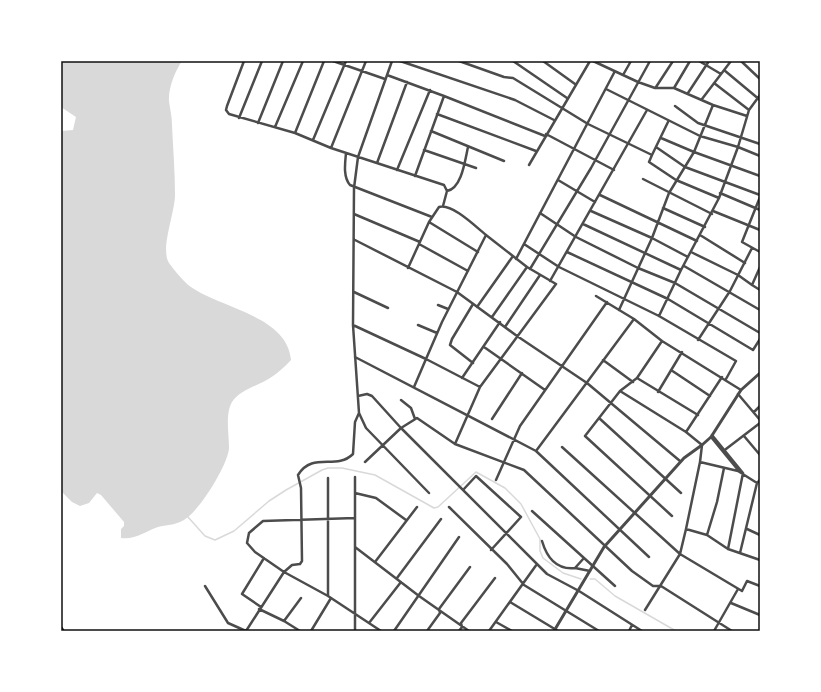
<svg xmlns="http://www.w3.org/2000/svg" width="821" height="692" font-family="Commissioner,sans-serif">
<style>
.water{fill:#d9d9d9}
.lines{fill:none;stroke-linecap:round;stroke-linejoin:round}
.stream{stroke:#d9d9d9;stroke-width:1.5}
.minor{stroke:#4c4c4c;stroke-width:2.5}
.tertiary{stroke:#4c4c4c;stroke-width:3}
.secondary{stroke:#111;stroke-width:3.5}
.neatline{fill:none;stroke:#111;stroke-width:1.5}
</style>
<rect width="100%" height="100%" fill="#fff"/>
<path class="water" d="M61,61h121c-7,10 -14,28 -13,40 1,8 3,16 3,24 1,23 3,47 3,70 0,18 -15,54 -6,68 5,7 12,15 18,21 29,24 100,30 104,76 -8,9 -18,17 -28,22 -10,5 -25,10 -31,20 -7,12 -3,32 -3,46 -1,17 -31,66 -47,73 -7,4 -16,4 -24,6 -12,4 -23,13 -37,11v-9l3,-3v-4l-23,-27 -4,-2 -8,10 -9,3 -8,-4 -11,-11v-360l12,-1 3,-13 -15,-10z"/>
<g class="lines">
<path class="stream" d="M188,517l17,19 10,4 19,-9 35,-30 17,-11 36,-20 6,-2h14l33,7 59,33 4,-1 38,-35 29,16 16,16 19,35v12l3,7 20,15 18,6
M590,579h5l20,17 61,35"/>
<path class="minor" d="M244,61l-17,45 -1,4 3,4 66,19 36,15 113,37 3,6 -4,15
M333,61l52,18
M392,61l-34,96 -4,31 -1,137 6,88 7,15 63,65
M400,61l115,39 39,20
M459,61l45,16 9,1 75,46 64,31 -3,7 27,18 43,18
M513,61l54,37
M543,61l32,23
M593,61l45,21 17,6h19l39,17 34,11
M699,61l22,13
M741,61l19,18
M724,70l36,30
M387,75l57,21
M623,75l8,-14
M714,83l35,27
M656,87l17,-26
M674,88l16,-27
M606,89l94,47 38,11 22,9
M688,93l21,-32
M702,99l29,-38
M675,106l23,17 62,21
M437,114l99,37
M239,118l23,-57
M258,123l25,-62
M275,127l28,-66
M431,131l73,30
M295,133l29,-72
M546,134l68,36
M661,138l33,14 66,24
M313,140l33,-79
M656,147l29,20 75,28
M331,148l35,-87
M424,150l52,18
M346,153c-1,10 -3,24 4,32l82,32
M652,155l16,-33
M377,163l30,-81
M529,165l61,-104
M397,170l33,-80
M415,176l29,-80 101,40
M643,179l69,35
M558,180l37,22
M447,191c15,-3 18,-31 21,-44
M720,193l40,17
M600,195l97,46
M760,197l-18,45 18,10
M663,208l42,19
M591,211l61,27 36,19
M713,211l47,19
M540,213l36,24 62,31 37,15 85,50
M354,214l66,28
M429,222l49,30
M583,224l98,46
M700,235l45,28
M355,240l102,52 60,44 70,47 93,78
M419,244l49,27
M524,244l35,23 100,49 77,45 -10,18
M567,252l101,47 85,51 7,-11
M691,252l47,23 14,10
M516,259l99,-188
M684,266l76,44
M760,267l-8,18 8,5
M408,268l21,-46 10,-15c13,-4 37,20 47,28
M530,269l61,-101 59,-107
M550,281l97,-171
M354,292l34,16
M596,296l38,23 28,22 79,49
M438,305l10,4
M477,307l36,-51
M619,310l33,-72 17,-45 25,-41 19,-47
M659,316l22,-46 38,-72 19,-51 11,-37 11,-15
M353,325l73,34 -12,28
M418,325l19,8
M505,327l35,-52
M698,340l32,-49 22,-43
M662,341l-25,37 61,37
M484,347l61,43
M355,357l181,94 113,106
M603,360l30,22
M473,363l-23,-18 2,-6 21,-35
M671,370l39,26
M462,378l38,-56
M637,378l-17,13 -35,45 87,80
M480,387l-54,-28 16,-37 44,-87 41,32
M620,391l66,41 16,13 -2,17 38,9 19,12 3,-3
M658,392l24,-40
M738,394l22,26
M358,396l9,-2 5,2 29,32 16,-10 38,26 69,26 108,101 21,15h8l71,45
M401,400l10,8 4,11
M754,412l6,-6
M359,413l-4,9 -2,32c-17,17 -40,-3 -55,21l3,13 1,73 -2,3 -8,1 -8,7 44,24 53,35
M599,418l82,75
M492,419l30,-46
M686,432l36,-55
M712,435l31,38 -15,76
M744,436l16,19
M711,437l27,33
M455,444l25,-57 76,-103 -29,-17 -35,50
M562,447l118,107 62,37 5,-10 13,5
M726,449l34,-26
M536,451l98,-132
M365,462l36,-34 146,146 32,17 63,40
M355,477v154
M328,478v118
M496,480l24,-54 87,-124
M463,490l13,-14 45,41 -30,33
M355,493l21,5 30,22
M449,507l58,57 17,21 75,46
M532,511l83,75
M686,529l14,-67
M747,529l13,6
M707,535l21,14 32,11
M542,541c5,17 15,29 33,27
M355,547l64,49 50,35
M740,553l17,-70
M584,558l-9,10 15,3
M375,562l42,-55
M397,578l44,-59
M205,586l23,37 18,8
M510,602l48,29
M731,603l29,12
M261,607l-19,-13 22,-36
M259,609l25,12 17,-23
M645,610l35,-56 6,-25 21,6 10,-33 7,-34
M284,621l16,10
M496,622l16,9
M369,623l32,-41
M246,631l38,-59 -29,-20 -8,-9 2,-10 14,-12 92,-3
M311,631l20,-33
M394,631l65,-94
M427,631l13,-18 -1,-4 31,-42
M459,631l3,-4 -1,-4 34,-45
M489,631l48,-67
M629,631l3,-6
M714,631l24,-42"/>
<path class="tertiary" d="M554,631l50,-84 80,-89 18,-13 9,-8 30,-47 19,-17"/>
<path class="secondary" d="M61,628l2,3"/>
</g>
<rect width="821" height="692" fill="none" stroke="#ffffff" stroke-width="124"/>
<rect x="62" y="62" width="697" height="568" class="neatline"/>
</svg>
